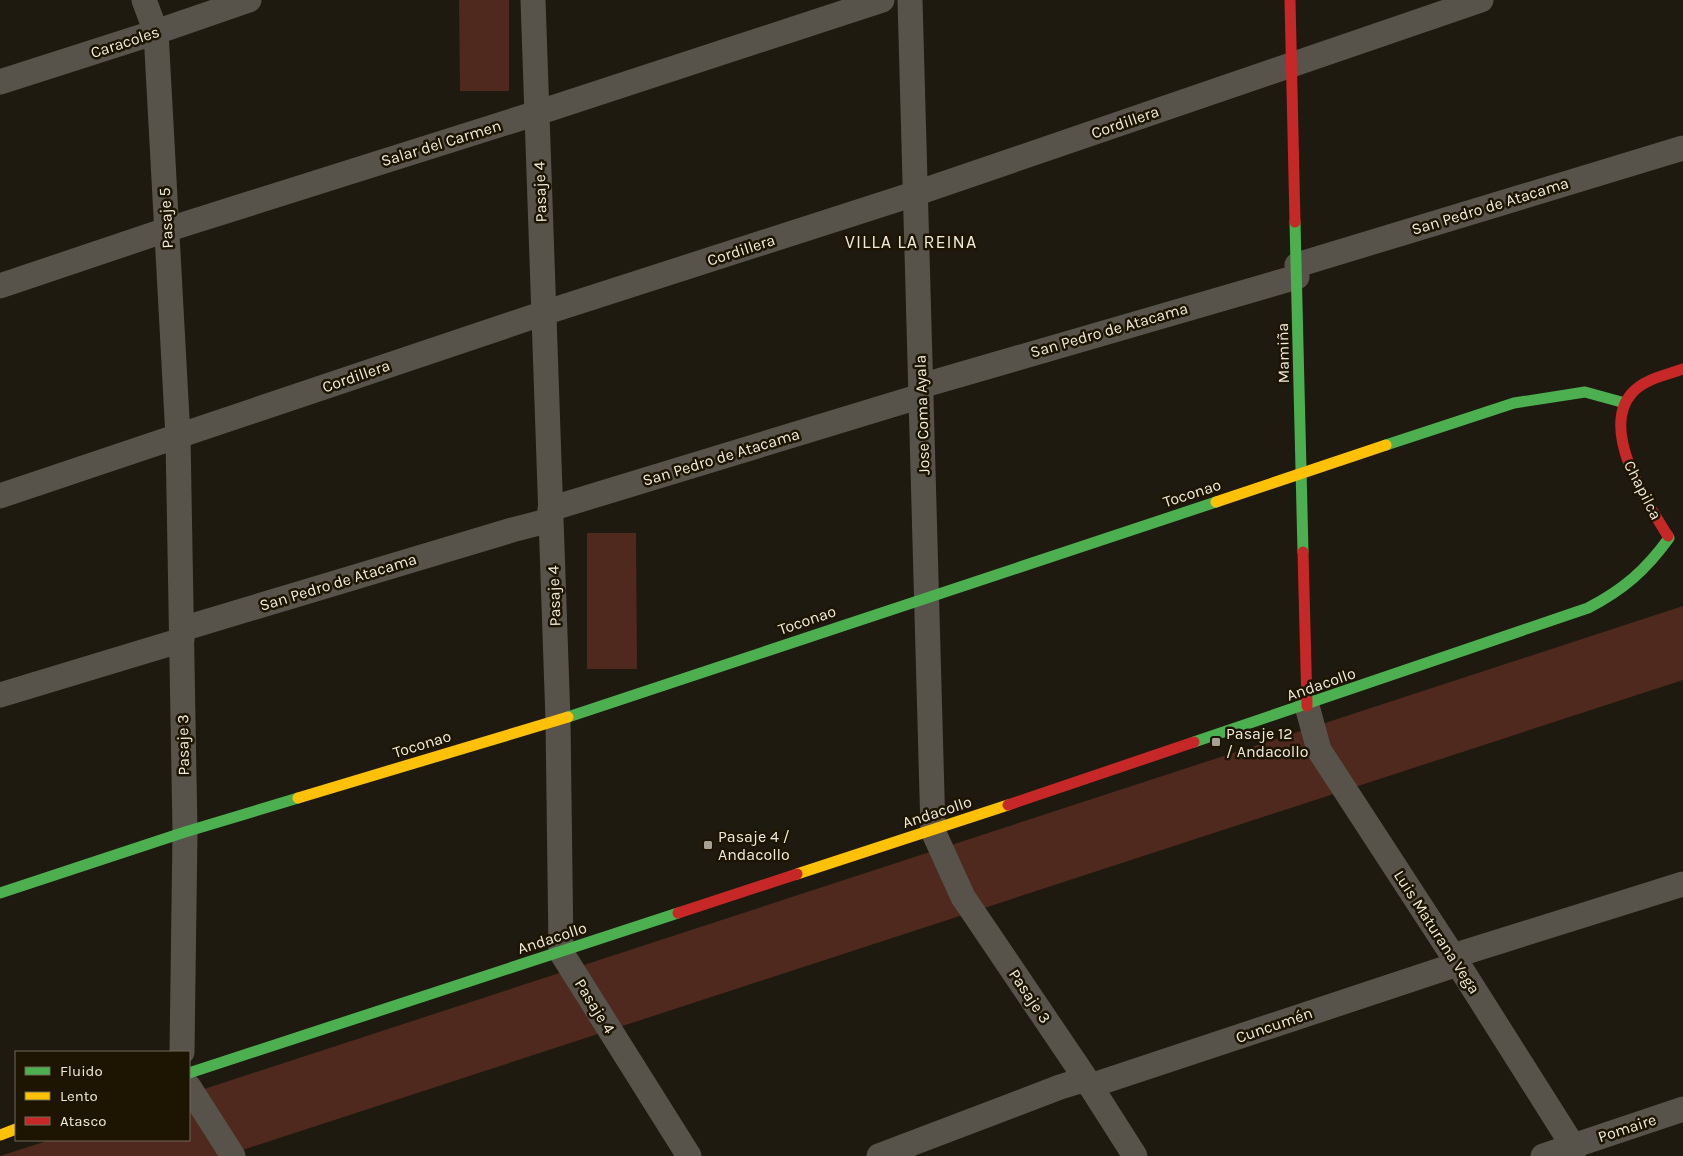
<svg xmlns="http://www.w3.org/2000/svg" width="1683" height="1156" font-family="Karla,sans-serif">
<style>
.green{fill:#4f291d}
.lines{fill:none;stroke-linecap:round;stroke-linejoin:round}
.street{stroke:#57534a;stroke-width:25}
.fast{stroke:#4caf50;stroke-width:11}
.slow{stroke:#ffc107;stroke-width:11}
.jam{stroke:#c62828;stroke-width:11}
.poi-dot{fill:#a6a195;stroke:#1d1502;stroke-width:2}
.labels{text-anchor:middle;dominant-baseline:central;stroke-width:5;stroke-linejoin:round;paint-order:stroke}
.street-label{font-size:16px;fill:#efeadd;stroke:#1d1502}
.poi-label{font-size:16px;fill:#efeadd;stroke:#1d1502;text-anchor:start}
.neighbourhood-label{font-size:18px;letter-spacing:1px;fill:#efeadd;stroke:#1d1502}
</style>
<rect width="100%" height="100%" fill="#1f1a0f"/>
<path class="green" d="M459,0h50v91h-49z
M587,533h49l1,136h-50z
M1683,606v74l-1459,476h-224l50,-16h139v-46z"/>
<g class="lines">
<path class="street" d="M144,0l12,32 22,405 7,395 -3,220
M533,0l25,720 3,232 128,204
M910,0l23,831 30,66 123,182 49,77
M0,82l156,-50 93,-32
M1297,265l386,-117
M0,286l166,-56 371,-117 345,-113
M921,386l376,-109
M0,496l544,-183 370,-119 567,-194
M550,509l371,-113
M182,629l330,-99 39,-10
M0,695l182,-55
M1307,706l12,44 134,206 120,190v10
M1453,956l230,-72
M1090,1086l368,-122
M189,1087l44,69
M879,1156l181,-69 26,-8
M1543,1156l140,-47"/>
<path class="fast" d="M1295,222l8,330
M1386,445l128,-42 71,-11 40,11
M568,717l648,-215
M1194,742l394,-134c35,-18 58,-38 81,-70l-1,-2
M0,893l185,-61 113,-34
M189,1073l489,-160"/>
<path class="slow" d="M1216,502l170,-57
M298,798l270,-81
M797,874l211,-69
M0,1135l16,-6"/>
<path class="jam" d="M1290,0l5,222
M1668,536c-21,-33 -69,-106 -36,-143 12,-14 34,-18 51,-24
M1303,552l4,154
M1008,805l186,-63
M678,913l119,-39"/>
</g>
<g class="poi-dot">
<rect x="1211" y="737" width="10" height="10" rx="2.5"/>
<rect x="703" y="840" width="10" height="10" rx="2.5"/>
</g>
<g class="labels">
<g class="street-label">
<text transform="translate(125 42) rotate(-18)">Caracoles</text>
<text transform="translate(1125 122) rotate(-19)">Cordillera</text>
<text transform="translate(441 143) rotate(-17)">Salar del Carmen</text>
<text transform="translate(540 192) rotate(-92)">Pasaje 4</text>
<text transform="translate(1490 206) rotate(-17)">San Pedro de Atacama</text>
<text transform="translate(166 218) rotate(-93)">Pasaje 5</text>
<text transform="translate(741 250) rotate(-18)">Cordillera</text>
<text transform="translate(1109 330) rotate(-16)">San Pedro de Atacama</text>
<text transform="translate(1283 353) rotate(-91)">Mamiña</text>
<text transform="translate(356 376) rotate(-19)">Cordillera</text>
<text transform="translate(922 415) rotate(-92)">Jose Coma Ayala</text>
<text transform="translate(721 457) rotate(-17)">San Pedro de Atacama</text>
<text transform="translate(1643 490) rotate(63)">Chapilca</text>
<text transform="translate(1192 493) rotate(-18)">Toconao</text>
<text transform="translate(338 582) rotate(-17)">San Pedro de Atacama</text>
<text transform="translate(554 596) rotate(-92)">Pasaje 4</text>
<text transform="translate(807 620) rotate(-19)">Toconao</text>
<text transform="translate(1321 684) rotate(-19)">Andacollo</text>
<text transform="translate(422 744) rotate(-17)">Toconao</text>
<text transform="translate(183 745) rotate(-91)">Pasaje 3</text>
<text transform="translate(937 812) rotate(-18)">Andacollo</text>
<text transform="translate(1437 932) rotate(57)">Luis Maturana Vega</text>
<text transform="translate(552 938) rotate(-18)">Andacollo</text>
<text transform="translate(1030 996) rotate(56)">Pasaje 3</text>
<text transform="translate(595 1006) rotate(58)">Pasaje 4</text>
<text transform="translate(1274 1025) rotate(-19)">Cuncumén</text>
<text transform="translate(1627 1128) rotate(-18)">Pomaire</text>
</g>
<g class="poi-label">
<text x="1226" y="733">Pasaje 12<tspan x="1226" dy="18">/ Andacollo</tspan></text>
<text x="718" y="836">Pasaje 4 /<tspan x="718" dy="18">Andacollo</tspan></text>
</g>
<g class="neighbourhood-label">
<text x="911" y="242">VILLA LA REINA</text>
</g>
</g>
<rect x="15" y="1051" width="175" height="90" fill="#1d1502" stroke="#716a5a"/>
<rect x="25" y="1067" width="25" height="8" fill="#4caf50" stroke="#716a5a"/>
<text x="60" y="1076" font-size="15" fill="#efeadd">Fluido</text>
<rect x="25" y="1092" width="25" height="8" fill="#ffc107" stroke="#716a5a"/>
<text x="60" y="1101" font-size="15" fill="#efeadd">Lento</text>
<rect x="25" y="1117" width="25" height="8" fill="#c62828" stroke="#716a5a"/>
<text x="60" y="1126" font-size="15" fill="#efeadd">Atasco</text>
</svg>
